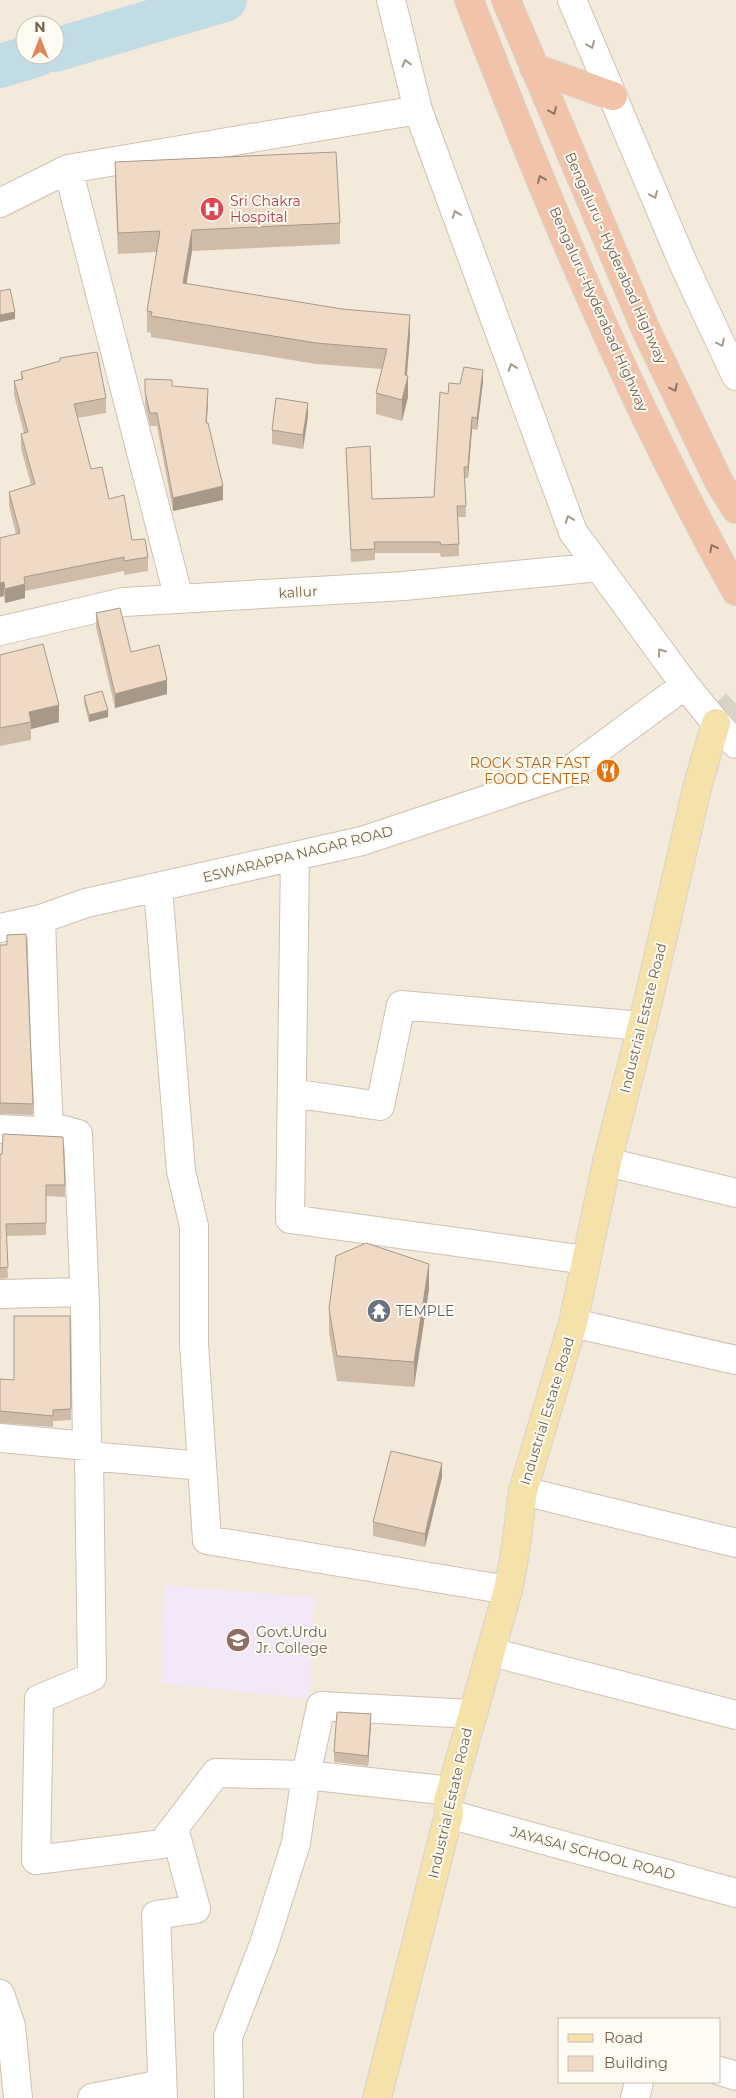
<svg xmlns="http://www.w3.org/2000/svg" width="736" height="2098" font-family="Montserrat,sans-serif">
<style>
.residential{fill:#f3eadb;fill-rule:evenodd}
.education{fill:#f4e8f8}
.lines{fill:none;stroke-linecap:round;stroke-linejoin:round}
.river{stroke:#c1dce5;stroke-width:44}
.major-tunnel{stroke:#dad2c5;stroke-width:28;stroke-dasharray:28 14;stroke-linecap:butt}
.minor-casing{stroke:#cec1b2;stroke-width:30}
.major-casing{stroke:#d9d3ce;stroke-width:30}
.highway-casing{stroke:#d9d3ce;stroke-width:30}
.minor{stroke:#fff;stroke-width:28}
.major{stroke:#f5e1aa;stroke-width:28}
.highway{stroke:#f1c3a8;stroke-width:28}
.wall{fill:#cebca9}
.shaded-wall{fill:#a7998a}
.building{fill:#efdbc5;stroke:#a7998a}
.oneway{stroke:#a6998d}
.oneway2{stroke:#8f7562}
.labels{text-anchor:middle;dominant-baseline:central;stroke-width:4;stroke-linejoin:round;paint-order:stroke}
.health-label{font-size:14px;fill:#be3a42;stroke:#fefbf3;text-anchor:start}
.street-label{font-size:14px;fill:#766250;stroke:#fefbf3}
.food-label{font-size:14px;fill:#c56008;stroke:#fefbf3;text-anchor:end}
.worship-label{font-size:14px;fill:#5b616d;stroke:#fefbf3;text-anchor:start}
.education-label{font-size:14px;fill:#785e54;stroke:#fefbf3;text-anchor:start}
</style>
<rect width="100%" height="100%" fill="#fcf7ec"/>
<path class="residential" d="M0,0h736v2098h-736zM25,25h30v30h-30zM560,2019h160v63h-160z"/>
<path class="education" d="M163,1585l152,12 -5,102 -149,-16z"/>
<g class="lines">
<path class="river" d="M55,50l170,-50
M0,66l37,-11"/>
<path class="major-tunnel" d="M716,723l20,-20"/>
<g class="minor-casing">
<path id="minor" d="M391,0l27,110 155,422 112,153 31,38 20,21
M572,0l111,263 53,113
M68,169l111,430
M0,203l68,-34 350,-59
M0,631l124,-29 280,-16 195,-19
M295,856l-5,363 296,41
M158,888l23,283 13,55v118l13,196 301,50
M41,919l4,126 4,81 29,8
M0,928l41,-9 45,-16 276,-62 204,-68 119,-88
M292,1093l88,13 21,-101 241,21
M0,1129l69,4
M78,1134l7,170 2,142 2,10 113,10
M607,1162l129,31
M0,1294l84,-2
M573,1323l163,37
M0,1438l87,8
M89,1456l3,221 -53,22 -3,161 126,-16 54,-71 90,2 145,16
M523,1491l213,52
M491,1652l245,63
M449,1814l287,79
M0,1994l11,32 7,72
M720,2071l16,5
M92,2098l70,-14
M163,2098l-7,-183 40,-6 -22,-81
M229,2098l-1,-61 36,-93 32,-101 10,-68 15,-69 151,8
M635,2098l4,-16"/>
</g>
<g class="major-casing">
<path id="major" d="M377,2098l72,-284 -1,-13 3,-10 57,-201 7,-37 8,-62 50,-168 34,-161 39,-152 51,-222 19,-65"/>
</g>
<g class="highway-casing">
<path id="highway" d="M469,0c78,202 161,402 267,591
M506,0l140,330 73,152 17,27
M534,68l79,28"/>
</g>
<use href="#minor" class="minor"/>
<use href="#major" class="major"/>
<use href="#highway" class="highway"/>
</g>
<path class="wall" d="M115,162l225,61v21l-148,7 -6,33 224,52 -3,39 1,22 -6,24 -26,-7v-21l6,-24 -66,-5 -165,-27v-4l-4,-1v-21l10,-59 -39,2 -3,-71z
M21,372l85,26v15l-29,5 14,51 41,71 16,17v14l-24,4v-4l-99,20v7l-20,5 -1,-7 -4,1v-59l16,-4 -7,-28v-14l22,-7 -10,-37v-14l3,-1 -10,-38v-14l7,-2z
M145,379l27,7 36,16 -2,21 17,77 -50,11 -16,-85h-7l-5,-21z
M483,382l-6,48 -5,-1 -4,49h-3l1,39h-8l1,39 -18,1 -1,-4h-65v7l-24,2 -5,-114 26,51 62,-2 14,-103z
M308,416l-5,33 -31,-5v-14z
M96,613l71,81 -52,14 -19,-81z
M0,655l59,67 -28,7v11l-31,6z
M84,696l24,21 -19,5 -5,-19z
M7,935l26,169v11l-33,-1v-169h7z
M0,1154l65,31v12l-19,-1v39l-40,1 2,42 -8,1z
M429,1289l-15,98 -77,-6 -8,-48v-24z
M70,1316l1,104 -18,1v6l-53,-4v-44l14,1z
M442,1477l-17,70 -52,-11v-14z
M371,1724l-3,42 -34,-4v-10z"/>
<path class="shaded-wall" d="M192,230v21l-9,53v-21z
M15,312v7l-15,3v-7z
M410,315v21l-4,48 2,-8v21l-6,24v-21l3,-25z
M483,370v12l-6,48v-12z
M208,389v13l-2,34v-13z
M308,403v13l-5,33v-14z
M472,417v12l-4,49v-11z
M223,486v14l-50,11v-13z
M4,582v14l-4,1v-14z
M25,584v14l-20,5v-14z
M167,680v14l-52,14v-14z
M59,705v17l-28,7v-7l-2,-10z
M108,710v7l-19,5v-7z
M429,1264v25l-15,98v-25z
M442,1463v14l-17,70v-13z
M371,1714v10l-3,42v-10z"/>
<path class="building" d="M336,152l4,71 -148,7 -9,53 159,26 68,6 -5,60 3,1 -6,24 -26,-7 11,-44 -71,-6 -165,-27 1,-4 -5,-1 13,-80 -42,2 -3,-71z
M10,289l5,23 -15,3v-24z
M97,352l9,46 -32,6 17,65 11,-2 7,32 15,-4 8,45 13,-1 3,18 -24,4v-4l-100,20 1,7 -20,5 -1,-7 -4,1v-45l20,-5 -11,-41 26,-8 -14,-50 7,-2 -14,-51 9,-2 -2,-7 39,-11v-3z
M464,367l19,3 -6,48 -5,-1 -4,50h-4l2,39h-9l2,38 -18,1 -1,-3h-66l1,7 -24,1 -5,-102 24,-2 2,53 62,-2 6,-105 8,2 1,-11 11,1z
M145,379l27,1v6l36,3 -2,34h2l15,63 -50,12 -16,-85h-7l-5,-21z
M276,398l32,5 -5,32 -31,-5z
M120,608l11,44 28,-7 8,35 -52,14 -19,-81z
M43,644l16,61 -30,7 2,10 -31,6v-73z
M102,691l6,19 -19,5 -5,-19z
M26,934l7,170 -33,-1v-158h7v-10z
M3,1134l60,3 2,48h-19v38l-40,1 2,43 -8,1v-114h2z
M366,1243l63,21 -15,98 -77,-6 -8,-47 7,-53z
M14,1316h56l1,93 -18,1v6l-53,-5v-32l14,1z
M391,1451l51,12 -17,71 -52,-12z
M337,1712l34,2 -3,42 -34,-4z"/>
<defs><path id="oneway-chevron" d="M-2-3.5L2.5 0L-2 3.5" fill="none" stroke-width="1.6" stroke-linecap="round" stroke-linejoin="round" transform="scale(1.25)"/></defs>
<g class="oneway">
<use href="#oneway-chevron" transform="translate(591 45) rotate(67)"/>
<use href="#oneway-chevron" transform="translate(406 63) rotate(-104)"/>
<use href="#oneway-chevron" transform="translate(654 195) rotate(67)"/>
<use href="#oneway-chevron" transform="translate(456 214) rotate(-110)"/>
<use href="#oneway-chevron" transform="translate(721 343) rotate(65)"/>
<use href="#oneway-chevron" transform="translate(512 367) rotate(-110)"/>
<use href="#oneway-chevron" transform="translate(569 519) rotate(-110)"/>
<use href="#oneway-chevron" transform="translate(661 652) rotate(-126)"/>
</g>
<g class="oneway2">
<use href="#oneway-chevron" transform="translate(553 111) rotate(67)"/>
<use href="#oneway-chevron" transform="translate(541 179) rotate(-113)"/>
<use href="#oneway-chevron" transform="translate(674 388) rotate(64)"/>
<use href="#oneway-chevron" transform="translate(713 548) rotate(-118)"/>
</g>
<defs>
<g id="hospital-disc" transform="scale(1.25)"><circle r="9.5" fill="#e0444e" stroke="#fefbf3"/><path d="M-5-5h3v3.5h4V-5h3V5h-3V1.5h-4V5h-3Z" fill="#fff"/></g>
<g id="restaurant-disc" transform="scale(1.25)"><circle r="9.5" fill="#e8710a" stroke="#fefbf3"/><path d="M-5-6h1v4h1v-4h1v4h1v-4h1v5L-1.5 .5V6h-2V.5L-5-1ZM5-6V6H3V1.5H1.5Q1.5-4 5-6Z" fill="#fff"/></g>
<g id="temple-disc" transform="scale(1.25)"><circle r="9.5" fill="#6b7280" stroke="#fefbf3"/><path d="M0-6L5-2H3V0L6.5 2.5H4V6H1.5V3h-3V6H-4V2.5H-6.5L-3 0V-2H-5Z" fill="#fff"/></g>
<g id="university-disc" transform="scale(1.25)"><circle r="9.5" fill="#8d6e63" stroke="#fefbf3"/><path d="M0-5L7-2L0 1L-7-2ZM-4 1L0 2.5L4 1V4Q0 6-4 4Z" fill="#fff"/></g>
</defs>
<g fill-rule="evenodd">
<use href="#hospital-disc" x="212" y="209"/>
<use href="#restaurant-disc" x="608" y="771"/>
<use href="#temple-disc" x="379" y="1311"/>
<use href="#university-disc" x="238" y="1640"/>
</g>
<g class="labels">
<g class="health-label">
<text x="230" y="201">Sri Chakra<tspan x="230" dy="16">Hospital</tspan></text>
</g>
<g class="street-label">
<text transform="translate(616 258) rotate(66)">Bengaluru - Hyderabad Highway</text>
<text transform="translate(599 309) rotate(66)">Bengaluru-Hyderabad Highway</text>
<text transform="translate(298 592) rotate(-3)">kallur</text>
<text transform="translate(298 854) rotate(-14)">ESWARAPPA NAGAR ROAD</text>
<text transform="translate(643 1018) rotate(-76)">Industrial Estate Road</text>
<text transform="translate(547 1411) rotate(-73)">Industrial Estate Road</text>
<text transform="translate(450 1803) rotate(-77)">Industrial Estate Road</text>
<text transform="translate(593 1853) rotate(15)">JAYASAI SCHOOL ROAD</text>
</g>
<g class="food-label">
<text x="590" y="763">ROCK STAR FAST<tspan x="590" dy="16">FOOD CENTER</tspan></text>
</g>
<g class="worship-label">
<text x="396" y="1311">TEMPLE</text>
</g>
<g class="education-label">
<text x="256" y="1632">Govt.Urdu<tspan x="256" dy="16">Jr. College</tspan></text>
</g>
</g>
<rect x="558" y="2018" width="162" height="65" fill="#fefbf3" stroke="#c8beb2"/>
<rect x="568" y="2034" width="25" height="8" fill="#f5e1aa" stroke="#c8beb2"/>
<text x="604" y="2043" font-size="15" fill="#766250">Road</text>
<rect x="568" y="2056" width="25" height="15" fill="#efdbc5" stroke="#c8beb2"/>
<text x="604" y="2068" font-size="15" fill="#766250">Building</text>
<g transform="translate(40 40)"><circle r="24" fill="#fefbf3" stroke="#c8beb2"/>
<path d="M0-4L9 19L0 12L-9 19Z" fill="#dc865a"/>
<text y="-8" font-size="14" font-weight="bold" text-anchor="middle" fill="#766250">N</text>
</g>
</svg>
